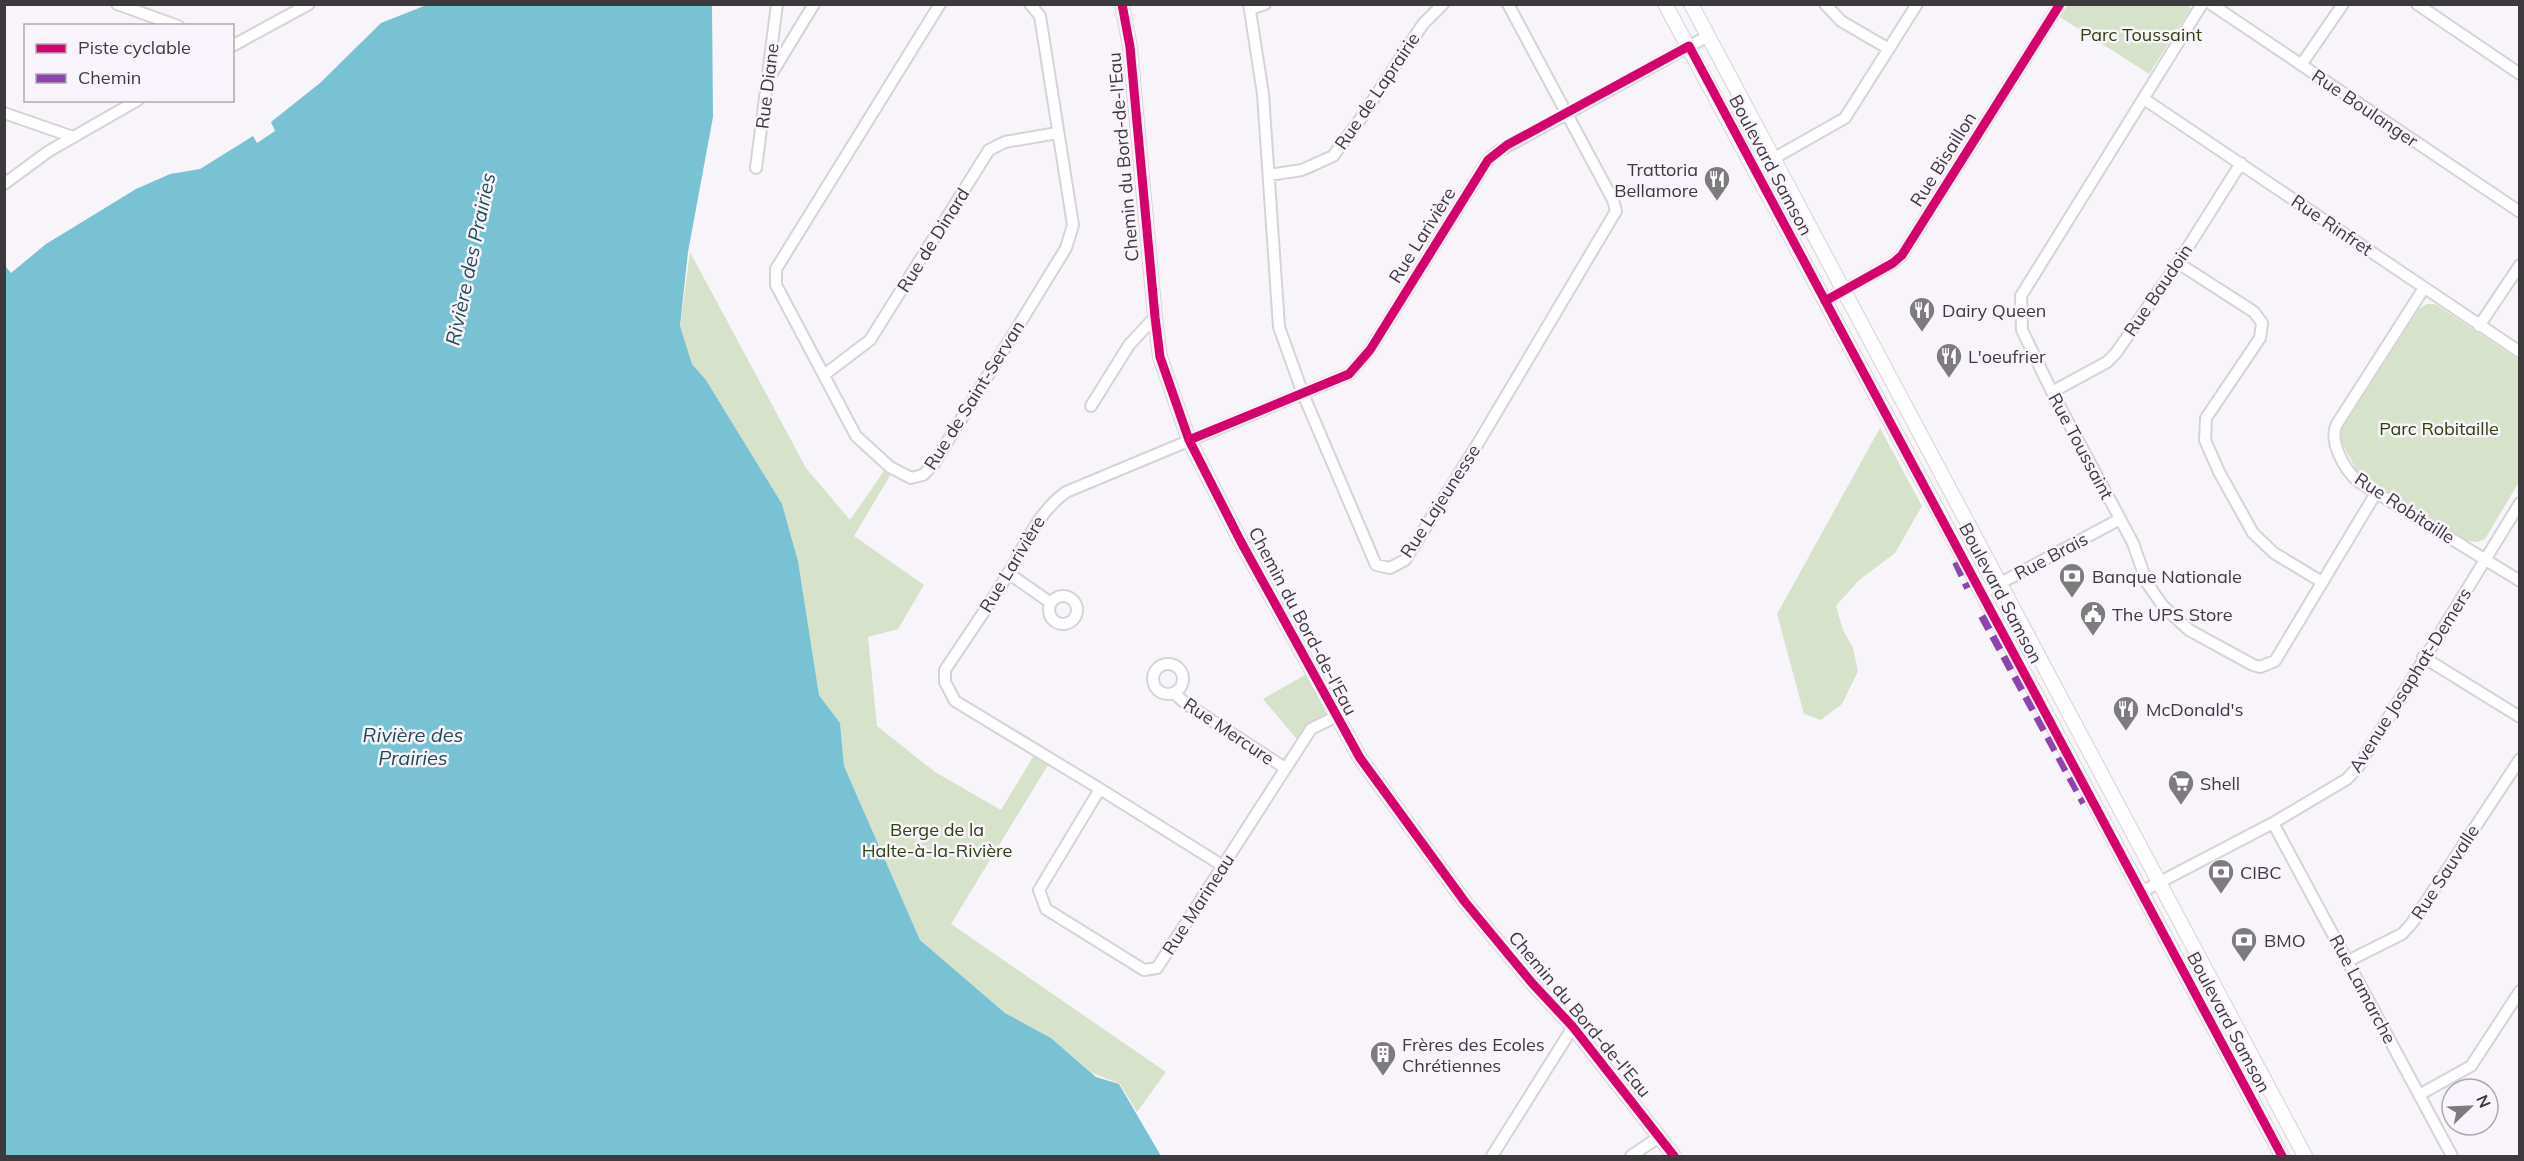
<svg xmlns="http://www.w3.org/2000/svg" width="2524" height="1161" font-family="Mulish,sans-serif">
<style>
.green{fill:#d6e2c9}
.water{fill:#79c2d4}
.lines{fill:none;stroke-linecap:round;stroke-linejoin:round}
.minor-casing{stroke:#d6d3d7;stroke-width:14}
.tertiary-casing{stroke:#d6d3d7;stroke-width:16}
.minor{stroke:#fefefe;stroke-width:10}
.tertiary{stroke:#fefefe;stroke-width:14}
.quiet{stroke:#8e44ad;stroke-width:8;stroke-dasharray:15 8;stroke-linecap:butt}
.cycleway-casing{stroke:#f9f4fb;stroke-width:13}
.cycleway{stroke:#d6006c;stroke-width:9}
.labels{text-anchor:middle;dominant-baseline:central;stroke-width:5;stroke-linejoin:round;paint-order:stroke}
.park-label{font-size:18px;fill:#2d410f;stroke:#f9f4fb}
.street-label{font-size:18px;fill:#3c3a3d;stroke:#f9f4fb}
.poi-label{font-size:18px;fill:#3c3a3d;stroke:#f9f4fb;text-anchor:start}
.water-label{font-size:20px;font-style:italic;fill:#1e4c56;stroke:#f9f4fb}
</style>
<rect width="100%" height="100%" fill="#f8f5fa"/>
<path class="green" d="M2187,5l4,3 -42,66 -89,-57 8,-12z
M690,252l116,216 44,52 36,-52 5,6 -37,62 70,49 -26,44 -30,8 9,89 58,46 66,38 35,-58 15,8 -100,164 215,148 -29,40 -17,-28 -28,-11 -41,-35 -46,-25 -85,-73 -76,-174 -4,-43 -21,-28 -21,-134 -16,-57 -76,-124 -14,-16 -12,-37z
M2427,304h8l84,56v122l-34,57 -8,3 -9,-1 -110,-68 -18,-33 1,-10 78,-121z
M1880,428l42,78 -27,47 -37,28 -22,25 7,24 10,18 5,23 -16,33 -21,16 -17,-6 -27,-100z
M1310,672l25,45 -24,12 -10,15 -38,-45z"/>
<path class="water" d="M429,4l283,1 1,112 -25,135 -8,74 12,38 14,16 76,124 16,57 21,134 21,28 4,43 76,174 85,73 46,25 45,39 23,7 42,72h-1156v-888l1,-1 5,6 35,-29 90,-55 34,-15 30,-5 53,-33 4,7 18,-12 -4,-9 49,-39 61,-60z"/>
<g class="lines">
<g class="minor-casing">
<path id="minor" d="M117,4l61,22
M940,4l-164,265v16l80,151 34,31 21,11 12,-3 10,-10 133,-217 7,-23 -33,-209 -10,-12
M1249,4l14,90 16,233 24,67 73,171 14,3 15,-8 72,-115 139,-234 -3,-11 -105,-196
M1825,4l16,17 48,28
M2202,4l-181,292 1,34 30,62 81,151 14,40 16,23 26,24 64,35 7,2 15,-6 101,-168
M2211,4l309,208
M2417,4l103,70
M1250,9l15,-5
M232,46l77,-42
M2301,65l42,-61
M772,73l42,-69
M2144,99l376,253
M4,113l69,24
M756,168l21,-164
M1755,169l90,-51 72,-114
M1269,175l33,-5 31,-14 26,-35 64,-97 20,-20
M4,184l45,-33 89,-51
M2178,263l76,49 8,11 -2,15 -54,80 -1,22 14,32 34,61 21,20 48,29
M2424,288l-87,136c-9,17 8,47 22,58l161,99
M1825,301l68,-38 9,-8 158,-251
M2479,326l41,-61
M824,375l46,-35 119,-190 16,-8 52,-9
M2052,392l55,-30 9,-9 62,-90 63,-100
M1091,406l38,-61 26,-28
M1008,573l43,30
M1982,593l138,-74
M1049 610a14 14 0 1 1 28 0a14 14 0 1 1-28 0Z
M2423,657l97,60
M1153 679a15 15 0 1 1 30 0a15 15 0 1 1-30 0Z
M1174,693l11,10 100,65
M1100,789l-61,101 7,19 98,61 13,-2 154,-239 24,-12
M2273,823l179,333
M1223,866l-123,-77 -145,-88 -10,-19v-12c21,-32 43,-63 63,-96 18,-30 29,-61 58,-82l283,-118 21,-24 118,-190 9,-8 211,-116
M2141,892l132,-69 74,-44 11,-12 162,-264
M2348,961l54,-27 10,-11 108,-164
M2419,1095l52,-29 49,-75
M1492,1156l81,-129
M1631,1156l28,-19"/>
</g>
<g class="tertiary-casing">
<path id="tertiary" d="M1122,4l8,43 25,270 5,40 29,83 52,102 119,216 105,144 67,81 41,44 101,129
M1665,4l277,514 340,638
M1691,4l614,1152"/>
</g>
<use href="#minor" class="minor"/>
<use href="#tertiary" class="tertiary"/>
<path class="quiet" d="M1956,562l12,26
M1982,616l102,187"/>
<g class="cycleway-casing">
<path id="cycleway" d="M1122,4l8,43 25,270 5,40 29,83 52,102 119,216 105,144 67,81 41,44 101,129
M1825,301l68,-38 9,-8 158,-251
M1189,440l160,-66 21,-24 118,-190 19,-15 182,-99 593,1110"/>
</g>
<use href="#cycleway" class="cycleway"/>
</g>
<defs>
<g id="restaurant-pin" transform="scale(1.35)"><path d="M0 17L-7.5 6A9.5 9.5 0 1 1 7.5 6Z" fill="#7e7b7f" stroke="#f9f4fb"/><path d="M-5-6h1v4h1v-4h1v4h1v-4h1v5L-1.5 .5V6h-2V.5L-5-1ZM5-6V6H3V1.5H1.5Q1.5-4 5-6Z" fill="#fff"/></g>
<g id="bank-pin" transform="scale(1.35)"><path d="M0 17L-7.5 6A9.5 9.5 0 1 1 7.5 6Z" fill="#7e7b7f" stroke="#f9f4fb"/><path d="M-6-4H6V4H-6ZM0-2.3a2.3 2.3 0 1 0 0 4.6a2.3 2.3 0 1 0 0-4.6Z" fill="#fff"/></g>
<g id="civic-pin" transform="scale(1.35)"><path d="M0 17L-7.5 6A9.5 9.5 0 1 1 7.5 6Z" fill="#7e7b7f" stroke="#f9f4fb"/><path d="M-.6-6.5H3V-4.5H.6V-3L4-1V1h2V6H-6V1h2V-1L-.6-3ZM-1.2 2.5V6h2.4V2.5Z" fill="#fff"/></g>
<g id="supermarket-pin" transform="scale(1.35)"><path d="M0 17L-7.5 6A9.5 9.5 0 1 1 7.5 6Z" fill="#7e7b7f" stroke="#f9f4fb"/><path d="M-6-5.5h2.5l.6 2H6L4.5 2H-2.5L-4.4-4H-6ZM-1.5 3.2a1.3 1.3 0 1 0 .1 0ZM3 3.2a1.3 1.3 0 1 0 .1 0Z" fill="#fff"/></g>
<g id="building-pin" transform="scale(1.35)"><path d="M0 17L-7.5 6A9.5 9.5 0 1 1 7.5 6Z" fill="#7e7b7f" stroke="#f9f4fb"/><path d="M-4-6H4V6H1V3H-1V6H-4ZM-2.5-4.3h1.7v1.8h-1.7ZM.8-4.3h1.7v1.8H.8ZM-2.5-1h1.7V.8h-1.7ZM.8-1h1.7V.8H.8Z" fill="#fff"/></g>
</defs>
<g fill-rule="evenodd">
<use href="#restaurant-pin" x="1717" y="179"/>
<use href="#restaurant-pin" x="1922" y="310"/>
<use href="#restaurant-pin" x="1949" y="356"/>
<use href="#bank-pin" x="2072" y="576"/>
<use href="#civic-pin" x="2093" y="614"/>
<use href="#restaurant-pin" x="2126" y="709"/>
<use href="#supermarket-pin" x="2181" y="783"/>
<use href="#bank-pin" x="2221" y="872"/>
<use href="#bank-pin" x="2244" y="940"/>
<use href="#building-pin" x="1383" y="1054"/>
</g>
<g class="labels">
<g class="park-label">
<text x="2141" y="34">Parc Toussaint</text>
<text x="2439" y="428">Parc Robitaille</text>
<text x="937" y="829">Berge de la<tspan x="937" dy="21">Halte-à-la-Rivière</tspan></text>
</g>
<g class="street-label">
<text transform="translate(767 86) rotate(-83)">Rue Diane</text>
<text transform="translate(1377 91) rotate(-56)">Rue de Laprairie</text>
<text transform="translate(2365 108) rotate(34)">Rue Boulanger</text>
<text transform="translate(1123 157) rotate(-95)">Chemin du Bord-de-l'Eau</text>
<text transform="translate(1943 159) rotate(-58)">Rue Bisaillon</text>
<text transform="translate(1771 165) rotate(62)">Boulevard Samson</text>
<text transform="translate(2332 225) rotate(34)">Rue Rinfret</text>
<text transform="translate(1422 235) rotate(-58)">Rue Larivière</text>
<text transform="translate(933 240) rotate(-58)">Rue de Dinard</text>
<text transform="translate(2158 290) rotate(-56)">Rue Baudoin</text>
<text transform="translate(974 395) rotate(-58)">Rue de Saint-Servan</text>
<text transform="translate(2081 446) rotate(62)">Rue Toussaint</text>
<text transform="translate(1440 501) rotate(-57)">Rue Lajeunesse</text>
<text transform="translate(2405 508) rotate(33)">Rue Robitaille</text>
<text transform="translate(2051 556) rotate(-28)">Rue Brais</text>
<text transform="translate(1012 564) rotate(-59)">Rue Larivière</text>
<text transform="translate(2001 593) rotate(62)">Boulevard Samson</text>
<text transform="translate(1303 621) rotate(62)">Chemin du Bord-de-l'Eau</text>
<text transform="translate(2410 680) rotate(-58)">Avenue Josaphat-Demers</text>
<text transform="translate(1229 731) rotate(34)">Rue Mercure</text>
<text transform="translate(2445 872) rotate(-57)">Rue Sauvalle</text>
<text transform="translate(1198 904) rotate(-57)">Rue Marineau</text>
<text transform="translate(2363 989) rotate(62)">Rue Lamarche</text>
<text transform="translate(1580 1014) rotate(50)">Chemin du Bord-de-l'Eau</text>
<text transform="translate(2229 1022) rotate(62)">Boulevard Samson</text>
</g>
<g class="poi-label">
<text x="1698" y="169" text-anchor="end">Trattoria<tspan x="1698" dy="21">Bellamore</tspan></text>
<text x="1942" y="310">Dairy Queen</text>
<text x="1968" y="356">L'oeufrier</text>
<text x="2092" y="576">Banque Nationale</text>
<text x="2112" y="614">The UPS Store</text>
<text x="2146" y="709">McDonald's</text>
<text x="2200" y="783">Shell</text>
<text x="2240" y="872">CIBC</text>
<text x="2264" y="940">BMO</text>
<text x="1402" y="1044">Frères des Ecoles<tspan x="1402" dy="21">Chrétiennes</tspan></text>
</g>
<g class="water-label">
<text transform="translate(470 259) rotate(-78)">Rivière des Prairies</text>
<text x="413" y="734">Rivière des<tspan x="413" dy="23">Prairies</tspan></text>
</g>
</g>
<rect width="2524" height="1161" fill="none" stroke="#3c3a3d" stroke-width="12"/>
<rect x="24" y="24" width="210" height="78" fill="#f9f4fb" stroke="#adaaaf" stroke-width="1.5"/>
<rect x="36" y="44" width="30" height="9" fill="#d6006c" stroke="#adaaaf" stroke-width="1.5"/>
<text x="78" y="54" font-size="18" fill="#3c3a3d">Piste cyclable</text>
<rect x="36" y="74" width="30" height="9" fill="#8e44ad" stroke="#adaaaf" stroke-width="1.5"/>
<text x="78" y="84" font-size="18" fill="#3c3a3d">Chemin</text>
<g transform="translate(2470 1107) rotate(67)"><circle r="28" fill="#f9f4fb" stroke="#adaaaf" stroke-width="1.5"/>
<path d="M0-4.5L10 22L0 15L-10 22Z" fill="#7e7b7f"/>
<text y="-9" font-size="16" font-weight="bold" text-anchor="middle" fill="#3c3a3d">N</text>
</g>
</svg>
